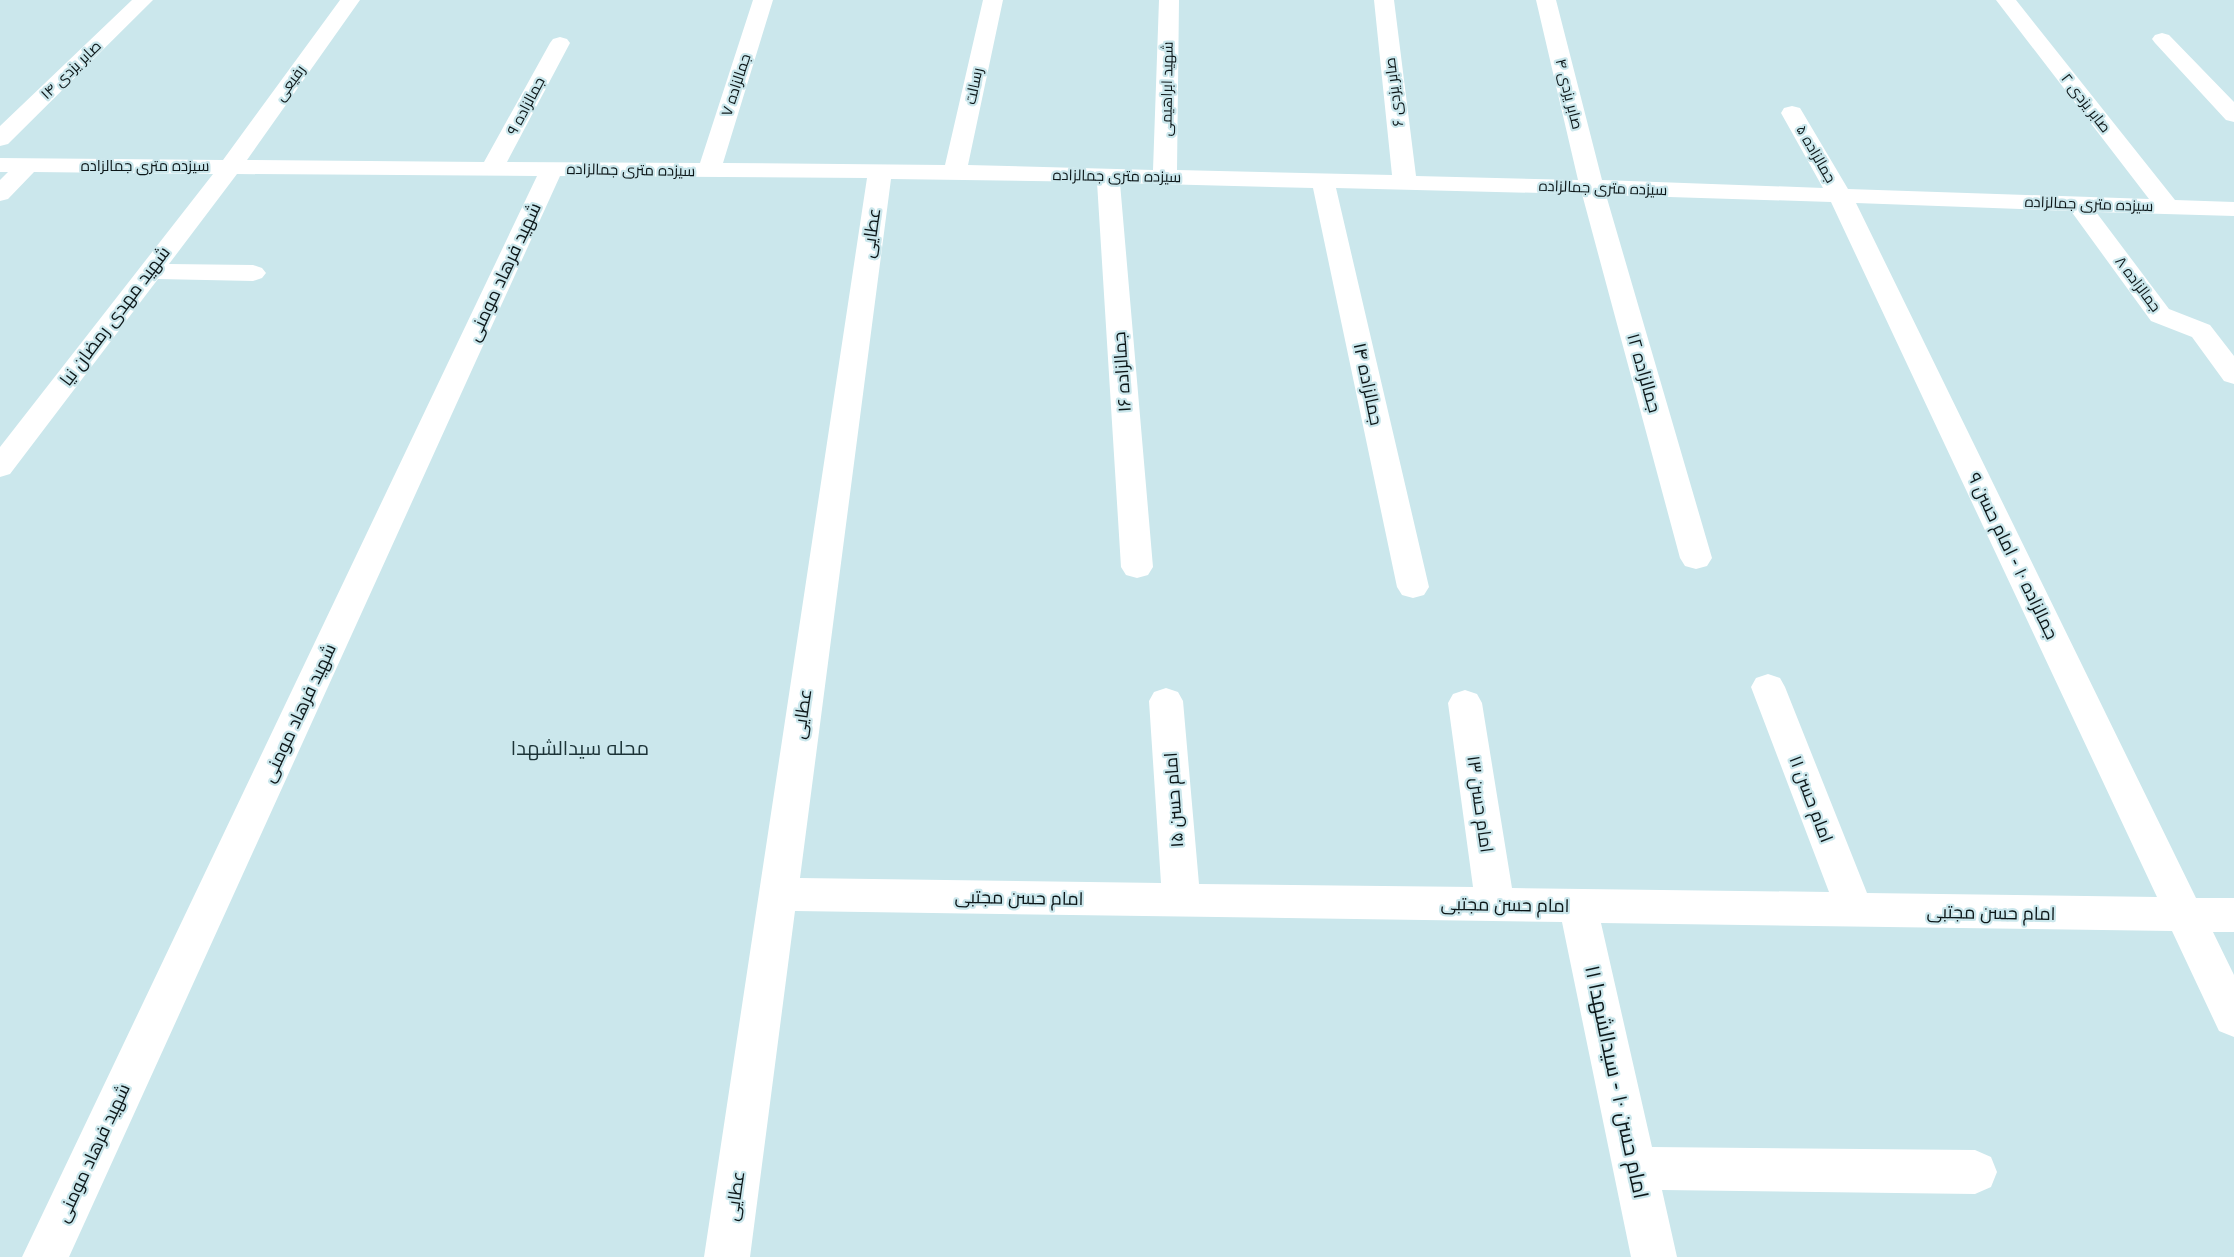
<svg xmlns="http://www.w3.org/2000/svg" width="2234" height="1257" font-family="'Varela Round',Cairo,sans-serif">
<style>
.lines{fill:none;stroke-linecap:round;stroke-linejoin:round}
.minor{fill:#fff;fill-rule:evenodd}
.labels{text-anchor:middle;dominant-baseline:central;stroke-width:4.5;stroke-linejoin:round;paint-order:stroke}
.far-street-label{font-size:15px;fill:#0c1618;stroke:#cbe7ec}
.street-label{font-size:18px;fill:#0c1618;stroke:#cbe7ec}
.neighbourhood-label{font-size:20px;fill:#1c3337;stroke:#cbe7ec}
.near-street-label{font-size:21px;fill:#0c1618;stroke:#cbe7ec}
</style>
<rect width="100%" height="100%" fill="#cbe7ec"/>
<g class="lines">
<path class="minor" d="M132,0h21l-145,144 -8,2v-20z
M340,0h20l-113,160 237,2 66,-119 3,-4 7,-2 7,2 3,4 -63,119 193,1 53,-163h20l-50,163 222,2 38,-165h20l-35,165 185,5 6,-170h20l-2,170 215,5 -18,-175h20l22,176 162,4 -42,-180h20l46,180 221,8 -42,-75 3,-5 8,-2 8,2 3,5 45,76 301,10 -153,-199h20l159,200 59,2v14l-138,-4 73,97 41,16 24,31v28l-10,-3 -32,-44 -41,-16 -80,-110 -215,-8 340,695h38v34h-21l21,43v62l-15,-6 -47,-100 -571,-8 51,224 323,3 16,7 6,15 -6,15 -16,7 -313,-4 15,67h-46l-69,-335 -767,-11 -45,346h-46l163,-1079 -307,-2 -491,1081h-47l515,-1081 -300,-2 -68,90 84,1 9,3 4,5 -4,5 -9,3 -95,-2 -148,195 -10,3v-30l213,-273 -179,-2 -26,27 -8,2v-21l8,-8h-8v-14l223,2zM891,179l206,3 24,385 5,8 11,3 11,-3 5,-8 -33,-384 193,5 84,399 5,8 11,3 11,-3 5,-8 -93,-399 246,6 98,364 5,8 11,3 11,-3 5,-8 -106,-363 225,7 326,695 -290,-4 -82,-206 -5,-9 -12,-4 -12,4 -5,9 78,205 -317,-4 -30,-185 -5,-9 -12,-4 -12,4 -5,9 25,184 -274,-3 -16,-183 -5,-9 -12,-4 -12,4 -5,9 12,182 -361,-5z
M2162,33l7,2 65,67v20l-8,-2 -71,-77 -3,-4 3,-4z"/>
</g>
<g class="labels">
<g class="far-street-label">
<text transform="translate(71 70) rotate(-44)">صابر یزدی ۱۴</text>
<text transform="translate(290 83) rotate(-54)">رفیعی</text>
<text transform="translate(736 85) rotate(-72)">جمالزاده ۷</text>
<text transform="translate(974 86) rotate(-78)">رسالت</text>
<text transform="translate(1167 89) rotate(-89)">شهید ابراهیمی</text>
<text transform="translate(1394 92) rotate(-97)">صابر یزدی ۶</text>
<text transform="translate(1569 94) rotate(76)">صابر یزدی ۴</text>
<text transform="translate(2086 103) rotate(52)">صابر یزدی ۲</text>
<text transform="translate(526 106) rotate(-62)">جمالزاده ۹</text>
<text transform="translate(1816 154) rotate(60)">جمالزاده ۵</text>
<text x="145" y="166">سیزده متری جمالزاده</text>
<text transform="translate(631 170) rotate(1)">سیزده متری جمالزاده</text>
<text transform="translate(1117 176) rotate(1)">سیزده متری جمالزاده</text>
<text transform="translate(1603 188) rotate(2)">سیزده متری جمالزاده</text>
<text transform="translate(2089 204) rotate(2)">سیزده متری جمالزاده</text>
<text transform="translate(2138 284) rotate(53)">جمالزاده ۸</text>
</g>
<g class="street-label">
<text transform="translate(871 233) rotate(-82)">عطایی</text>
<text transform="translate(504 272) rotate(-65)">شهید فرهاد مومنی</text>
<text transform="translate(115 316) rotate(-53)">شهید مهدی رمضان نیا</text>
<text transform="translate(1122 372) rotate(-94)">جمالزاده ۱۶</text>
<text transform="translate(1644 373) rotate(74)">جمالزاده ۱۲</text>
<text transform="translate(1368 384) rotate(78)">جمالزاده ۱۴</text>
<text transform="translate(2013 556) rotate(64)">جمالزاده ۱۰ - امام حسن ۹</text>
<text transform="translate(299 713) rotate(-65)">شهید فرهاد مومنی</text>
<text transform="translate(802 714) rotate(-82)">عطایی</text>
<text transform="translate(1811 799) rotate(69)">امام حسن ۱۱</text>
<text transform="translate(1174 800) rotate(-94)">امام حسن ۱۵</text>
<text transform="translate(1480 804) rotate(82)">امام حسن ۱۳</text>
<text transform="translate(1019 898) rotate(1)">امام حسن مجتبی</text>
<text transform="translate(1505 905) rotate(1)">امام حسن مجتبی</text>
<text transform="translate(1991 913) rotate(1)">امام حسن مجتبی</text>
<text transform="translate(93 1153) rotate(-65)">شهید فرهاد مومنی</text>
<text transform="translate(735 1196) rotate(-82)">عطایی</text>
</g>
<g class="neighbourhood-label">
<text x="580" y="749">محله سیدالشهدا</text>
</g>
<g class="near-street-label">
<text transform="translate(1616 1082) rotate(78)">امام حسن ۱۰ - سیدالشهدا ۱۱</text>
</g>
</g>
</svg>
